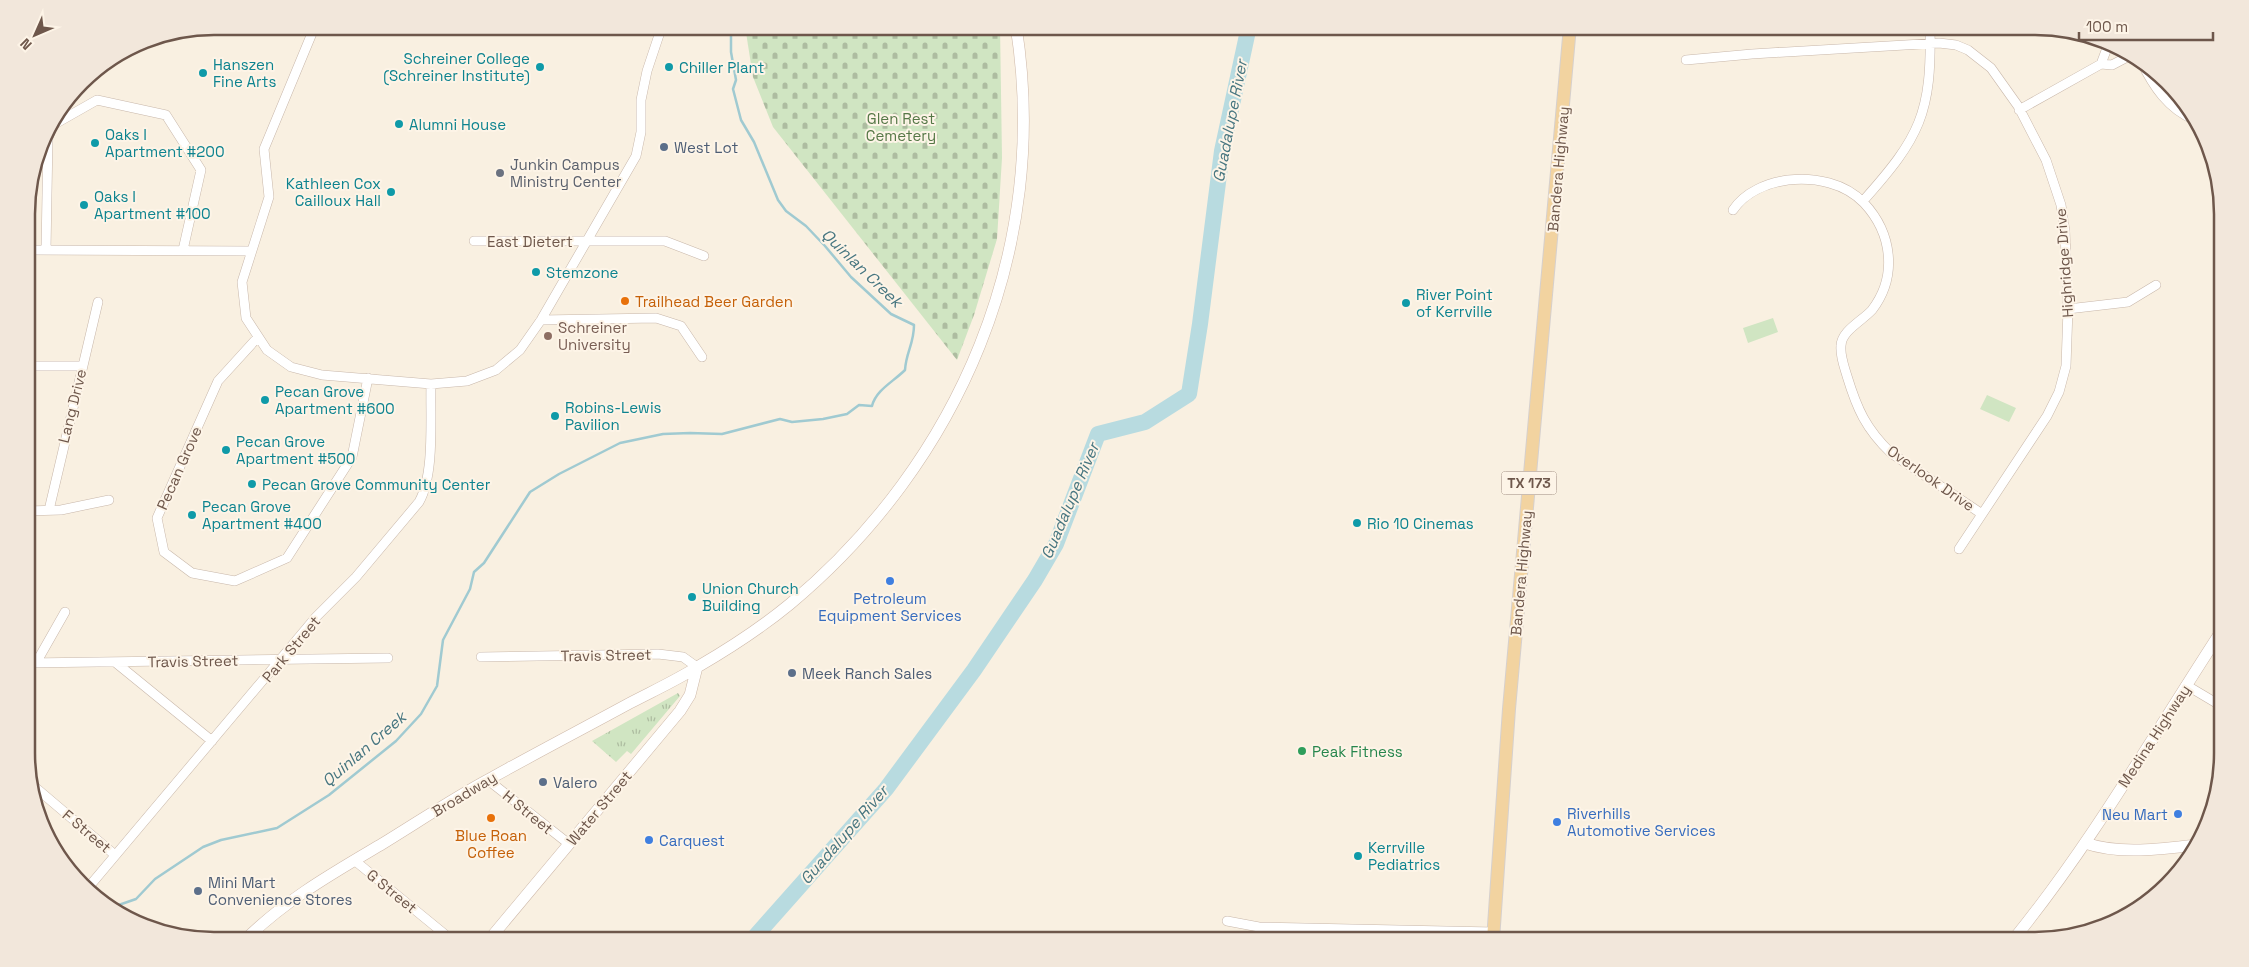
<svg xmlns="http://www.w3.org/2000/svg" width="2249" height="967" font-family="'Space Grotesk',sans-serif">
<style>
.cemetery{fill:url(#cemetery-stones)}
.park{fill:url(#park-tufts)}
.garden{fill:#d0e5c2}
.lines{fill:none;stroke-linecap:round;stroke-linejoin:round}
.stream{stroke:#a0cad1;stroke-width:2.5}
.river{stroke:#b8dbe0;stroke-width:16}
.street-casing{stroke:#c8b7aa;stroke-width:10}
.secondary-casing{stroke:#ceb9aa;stroke-width:12}
.primary-casing{stroke:#d6d0cd;stroke-width:14}
.street{stroke:#fff;stroke-width:9}
.secondary{stroke:#fff;stroke-width:11}
.primary{stroke:#f2d3a0;stroke-width:12}
.culture-dot{fill:#0f9aa8;stroke:#fdf4e7;stroke-width:2}
.service-dot{fill:#5c6f8a;stroke:#fdf4e7;stroke-width:2}
.worship-dot{fill:#6b7280;stroke:#fdf4e7;stroke-width:2}
.food-dot{fill:#e8710a;stroke:#fdf4e7;stroke-width:2}
.education-dot{fill:#8d6e63;stroke:#fdf4e7;stroke-width:2}
.shop-dot{fill:#3f7fe0;stroke:#fdf4e7;stroke-width:2}
.leisure-dot{fill:#2e9e5b;stroke:#fdf4e7;stroke-width:2}
.labels{text-anchor:middle;dominant-baseline:central;stroke-width:4;stroke-linejoin:round;paint-order:stroke}
.shield{fill:#fdf4e7;stroke:#99867a;stroke-width:1}
.shield-label{font-size:14px;font-weight:bold;fill:#6e574b}
.culture-label{font-size:15px;fill:#0d838f;stroke:#fdf4e7;text-anchor:start}
.park-label{font-size:15px;fill:#567847;stroke:#fdf4e7}
.service-label{font-size:15px;fill:#4e5e75;stroke:#fdf4e7;text-anchor:start}
.worship-label{font-size:15px;fill:#5b616d;stroke:#fdf4e7;text-anchor:start}
.street-label{font-size:15px;fill:#6e574b;stroke:#fdf4e7}
.food-label{font-size:15px;fill:#c56008;stroke:#fdf4e7;text-anchor:start}
.education-label{font-size:15px;fill:#785e54;stroke:#fdf4e7;text-anchor:start}
.shop-label{font-size:15px;fill:#366cbe;stroke:#fdf4e7;text-anchor:start}
.leisure-label{font-size:15px;fill:#27864d;stroke:#fdf4e7;text-anchor:start}
.water-label{font-size:16px;font-style:italic;fill:#477680;stroke:#fdf4e7}
.rim{fill:none;stroke:#6e574b;stroke-width:2.5}
</style>
<defs>
<pattern id="cemetery-stones" width="16" height="16" patternUnits="userSpaceOnUse" patternTransform="scale(1.25)"><rect width="16" height="16" fill="#d0e5c2"/><path d="M2 7V4a2 2 0 0 1 4 0v3zM10 15v-3a2 2 0 0 1 4 0v3z" fill="#adbca0"/></pattern>
<pattern id="park-tufts" width="24" height="20" patternUnits="userSpaceOnUse" patternTransform="scale(1.25)"><rect width="24" height="20" fill="#d0e5c2"/><path d="M3 7l-1-3M5 7V3M7 7l1-3M15 17l-1-3M17 17v-4M19 17l1-3" fill="none" stroke="#adbca0"/></pattern>
</defs>
<rect width="100%" height="100%" fill="#f9f0e1"/>
<path class="cemetery" d="M745,26h255l2,132 -5,81 -23,76 -17,45 -184,-233 -20,-50z"/>
<path class="park" d="M678,693l2,3 -49,58 -4,-3 -11,11 -24,-21z"/>
<path class="garden" d="M1773,318l5,14 -30,11 -5,-15z
M1987,395l29,13 -7,14 -29,-13z"/>
<g class="lines">
<path class="stream" d="M110,908l26,-9 19,-20 48,-32 18,-7 56,-12 52,-33 67,-54 25,-27 16,-28 6,-46 27,-51 4,-17 10,-9 46,-71 29,-18 61,-31 43,-9 27,-1 32,1 58,-15 12,3 31,-3 24,-5 12,-9 13,1c4,-16 21,-24 33,-36 1,-18 9,-26 9,-45l-23,-11 -40,-37 -26,-31 -19,-20 -20,-15 -8,-11 -24,-58 -13,-22 -8,-31 3,-9 -5,-28v-26"/>
<path class="river" d="M751,941l135,-152 88,-119 61,-90 21,-36 42,-110 47,-12 44,-28 11,-70 22,-173 27,-125"/>
<g class="street-casing">
<path id="street" d="M315,26l-51,123 5,48 -27,85 4,36 21,32 24,17 31,8 109,9 36,-3 29,-11 24,-20 21,-30 95,-164 5,-24v-32l6,-29 15,-45
M1686,60l66,-6 187,-11 17,2 12,5 23,18 27,38 28,54 15,45 4,26 3,78 -2,57 -7,26 -12,24 -88,133
M2141,61c12,25 27,48 54,59
M2143,63l22,18
M2101,64l6,-16 6,-4
M2179,95l7,8
M2019,110l82,-46 11,1 19,-10
M52,123l1,2 44,-25 69,15 35,55 -18,80
M1863,201c57,-64 69,-87 67,-175
M1733,210c12,-18 34,-27 55,-30 27,-3 57,3 76,23 28,30 34,73 8,107 -10,11 -31,21 -31,36 -1,10 3,20 6,30 10,33 19,53 44,77l91,61
M474,241h191l39,15
M27,250l224,1
M46,250l2,-112 5,-13
M2068,309l60,-7 28,-17
M541,320l115,-2 25,8 21,31
M258,337l-40,44 -61,137 7,34 28,21 43,8 52,-23 65,-101 16,-79
M27,366h55
M49,510l49,-208
M27,511l34,-1 48,-10
M481,657l177,-3 25,3 14,10
M115,662l97,79
M28,663l360,-5
M36,663l29,-51
M2186,685l37,22
M488,780l81,64
M36,788l79,67
M354,860l99,81
M87,889l229,-272 40,-40 63,-75c16,-28 11,-85 12,-118
M1227,921l32,6 235,5"/>
</g>
<g class="secondary-casing">
<path id="secondary" d="M2085,843c35,12 75,6 111,2
M2013,940c79,-97 141,-206 209,-310
M244,941c41,-41 89,-68 138,-97 36,-22 73,-47 111,-67 45,-25 91,-49 137,-74 23,-12 47,-23 69,-37 31,-18 63,-39 91,-62 170,-142 261,-356 226,-578
M488,941l192,-230 10,-16 7,-28"/>
</g>
<g class="primary-casing">
<path id="primary" d="M1493,940l16,-231 61,-683"/>
</g>
<use href="#street" class="street"/>
<use href="#secondary" class="secondary"/>
<use href="#primary" class="primary"/>
</g>
<g class="culture-dot">
<circle cx="540" cy="67" r="5"/>
<circle cx="669" cy="67" r="5"/>
<circle cx="203" cy="73" r="5"/>
<circle cx="399" cy="124" r="5"/>
<circle cx="95" cy="143" r="5"/>
<circle cx="391" cy="192" r="5"/>
<circle cx="84" cy="205" r="5"/>
<circle cx="536" cy="272" r="5"/>
<circle cx="1406" cy="303" r="5"/>
<circle cx="265" cy="400" r="5"/>
<circle cx="555" cy="416" r="5"/>
<circle cx="226" cy="450" r="5"/>
<circle cx="252" cy="484" r="5"/>
<circle cx="192" cy="515" r="5"/>
<circle cx="1357" cy="523" r="5"/>
<circle cx="692" cy="597" r="5"/>
<circle cx="1358" cy="856" r="5"/>
</g>
<g class="service-dot">
<circle cx="664" cy="147" r="5"/>
<circle cx="792" cy="673" r="5"/>
<circle cx="543" cy="782" r="5"/>
<circle cx="198" cy="891" r="5"/>
</g>
<circle class="worship-dot" cx="500" cy="173" r="5"/>
<g class="food-dot">
<circle cx="625" cy="301" r="5"/>
<circle cx="491" cy="818" r="5"/>
</g>
<circle class="education-dot" cx="548" cy="336" r="5"/>
<g class="shop-dot">
<circle cx="890" cy="581" r="5"/>
<circle cx="2178" cy="814" r="5"/>
<circle cx="1557" cy="822" r="5"/>
<circle cx="649" cy="840" r="5"/>
</g>
<circle class="leisure-dot" cx="1302" cy="751" r="5"/>
<g class="labels">
<rect class="shield" x="1501.5" y="471.5" width="55" height="23" rx="4"/>
<g class="shield-label">
<text x="1529" y="483">TX 173</text>
</g>
<g class="culture-label">
<text x="530" y="58" text-anchor="end">Schreiner College<tspan x="530" dy="17">(Schreiner Institute)</tspan></text>
<text x="213" y="64">Hanszen<tspan x="213" dy="17">Fine Arts</tspan></text>
<text x="679" y="67">Chiller Plant</text>
<text x="409" y="124">Alumni House</text>
<text x="105" y="134">Oaks I<tspan x="105" dy="17">Apartment #200</tspan></text>
<text x="381" y="183" text-anchor="end">Kathleen Cox<tspan x="381" dy="17">Cailloux Hall</tspan></text>
<text x="94" y="196">Oaks I<tspan x="94" dy="17">Apartment #100</tspan></text>
<text x="546" y="272">Stemzone</text>
<text x="1416" y="294">River Point<tspan x="1416" dy="17">of Kerrville</tspan></text>
<text x="275" y="391">Pecan Grove<tspan x="275" dy="17">Apartment #600</tspan></text>
<text x="565" y="407">Robins-Lewis<tspan x="565" dy="17">Pavilion</tspan></text>
<text x="236" y="441">Pecan Grove<tspan x="236" dy="17">Apartment #500</tspan></text>
<text x="262" y="484">Pecan Grove Community Center</text>
<text x="202" y="506">Pecan Grove<tspan x="202" dy="17">Apartment #400</tspan></text>
<text x="1367" y="523">Rio 10 Cinemas</text>
<text x="702" y="588">Union Church<tspan x="702" dy="17">Building</tspan></text>
<text x="1368" y="847">Kerrville<tspan x="1368" dy="17">Pediatrics</tspan></text>
</g>
<g class="park-label">
<text x="901" y="118">Glen Rest<tspan x="901" dy="17">Cemetery</tspan></text>
</g>
<g class="service-label">
<text x="674" y="147">West Lot</text>
<text x="802" y="673">Meek Ranch Sales</text>
<text x="553" y="782">Valero</text>
<text x="208" y="882">Mini Mart<tspan x="208" dy="17">Convenience Stores</tspan></text>
</g>
<g class="worship-label">
<text x="510" y="164">Junkin Campus<tspan x="510" dy="17">Ministry Center</tspan></text>
</g>
<g class="street-label">
<text transform="translate(1558 169) rotate(-85)">Bandera Highway</text>
<text x="530" y="241">East Dietert</text>
<text transform="translate(2064 263) rotate(-94)">Highridge Drive</text>
<text transform="translate(72 406) rotate(-76)">Lang Drive</text>
<text transform="translate(179 468) rotate(-66)">Pecan Grove</text>
<text transform="translate(1931 478) rotate(35)">Overlook Drive</text>
<text transform="translate(1521 573) rotate(-85)">Bandera Highway</text>
<text transform="translate(291 649) rotate(-50)">Park Street</text>
<text transform="translate(606 655) rotate(-1)">Travis Street</text>
<text transform="translate(193 661) rotate(-1)">Travis Street</text>
<text transform="translate(2154 736) rotate(-57)">Medina Highway</text>
<text transform="translate(464 794) rotate(-31)">Broadway</text>
<text transform="translate(599 808) rotate(-50)">Water Street</text>
<text transform="translate(528 812) rotate(39)">H Street</text>
<text transform="translate(87 831) rotate(40)">F Street</text>
<text transform="translate(392 891) rotate(39)">G Street</text>
</g>
<g class="food-label">
<text x="635" y="301">Trailhead Beer Garden</text>
<text x="491" y="835" text-anchor="middle">Blue Roan<tspan x="491" dy="17">Coffee</tspan></text>
</g>
<g class="education-label">
<text x="558" y="327">Schreiner<tspan x="558" dy="17">University</tspan></text>
</g>
<g class="shop-label">
<text x="890" y="598" text-anchor="middle">Petroleum<tspan x="890" dy="17">Equipment Services</tspan></text>
<text x="1567" y="813">Riverhills<tspan x="1567" dy="17">Automotive Services</tspan></text>
<text x="2168" y="814" text-anchor="end">Neu Mart</text>
<text x="659" y="840">Carquest</text>
</g>
<g class="leisure-label">
<text x="1312" y="751">Peak Fitness</text>
</g>
<g class="water-label">
<text transform="translate(1230 121) rotate(-79)">Guadalupe River</text>
<text transform="translate(862 268) rotate(44)">Quinlan Creek</text>
<text transform="translate(1070 501) rotate(-67)">Guadalupe River</text>
<text transform="translate(364 749) rotate(-41)">Quinlan Creek</text>
<text transform="translate(844 835) rotate(-49)">Guadalupe River</text>
</g>
</g>
<path d="M0 0H2249V967H0ZM214 35H2035A179 179 0 0 1 2214 214V753A179 179 0 0 1 2035 932H214A179 179 0 0 1 35 753V214A179 179 0 0 1 214 35Z" fill="#f2e7db" fill-rule="evenodd"/>
<path class="rim" d="M214 35H2035A179 179 0 0 1 2214 214V753A179 179 0 0 1 2035 932H214A179 179 0 0 1 35 753V214A179 179 0 0 1 214 35Z"/>
<g transform="translate(35 35) rotate(225)" stroke="#fdf4e7" stroke-width="4" paint-order="stroke">
<path d="M0-4L9 19L0 12L-9 19Z" fill="#6e574b"/>
<text y="-8" font-size="14" font-weight="bold" text-anchor="middle" fill="#6e574b">N</text>
</g>
<path d="M2079 32v8h134v-8" fill="none" stroke="#6e574b" stroke-width="2.5"/>
<text x="2086" y="32" font-size="15" fill="#6e574b" stroke="#fdf4e7" stroke-width="4" paint-order="stroke">100 m</text>
</svg>
